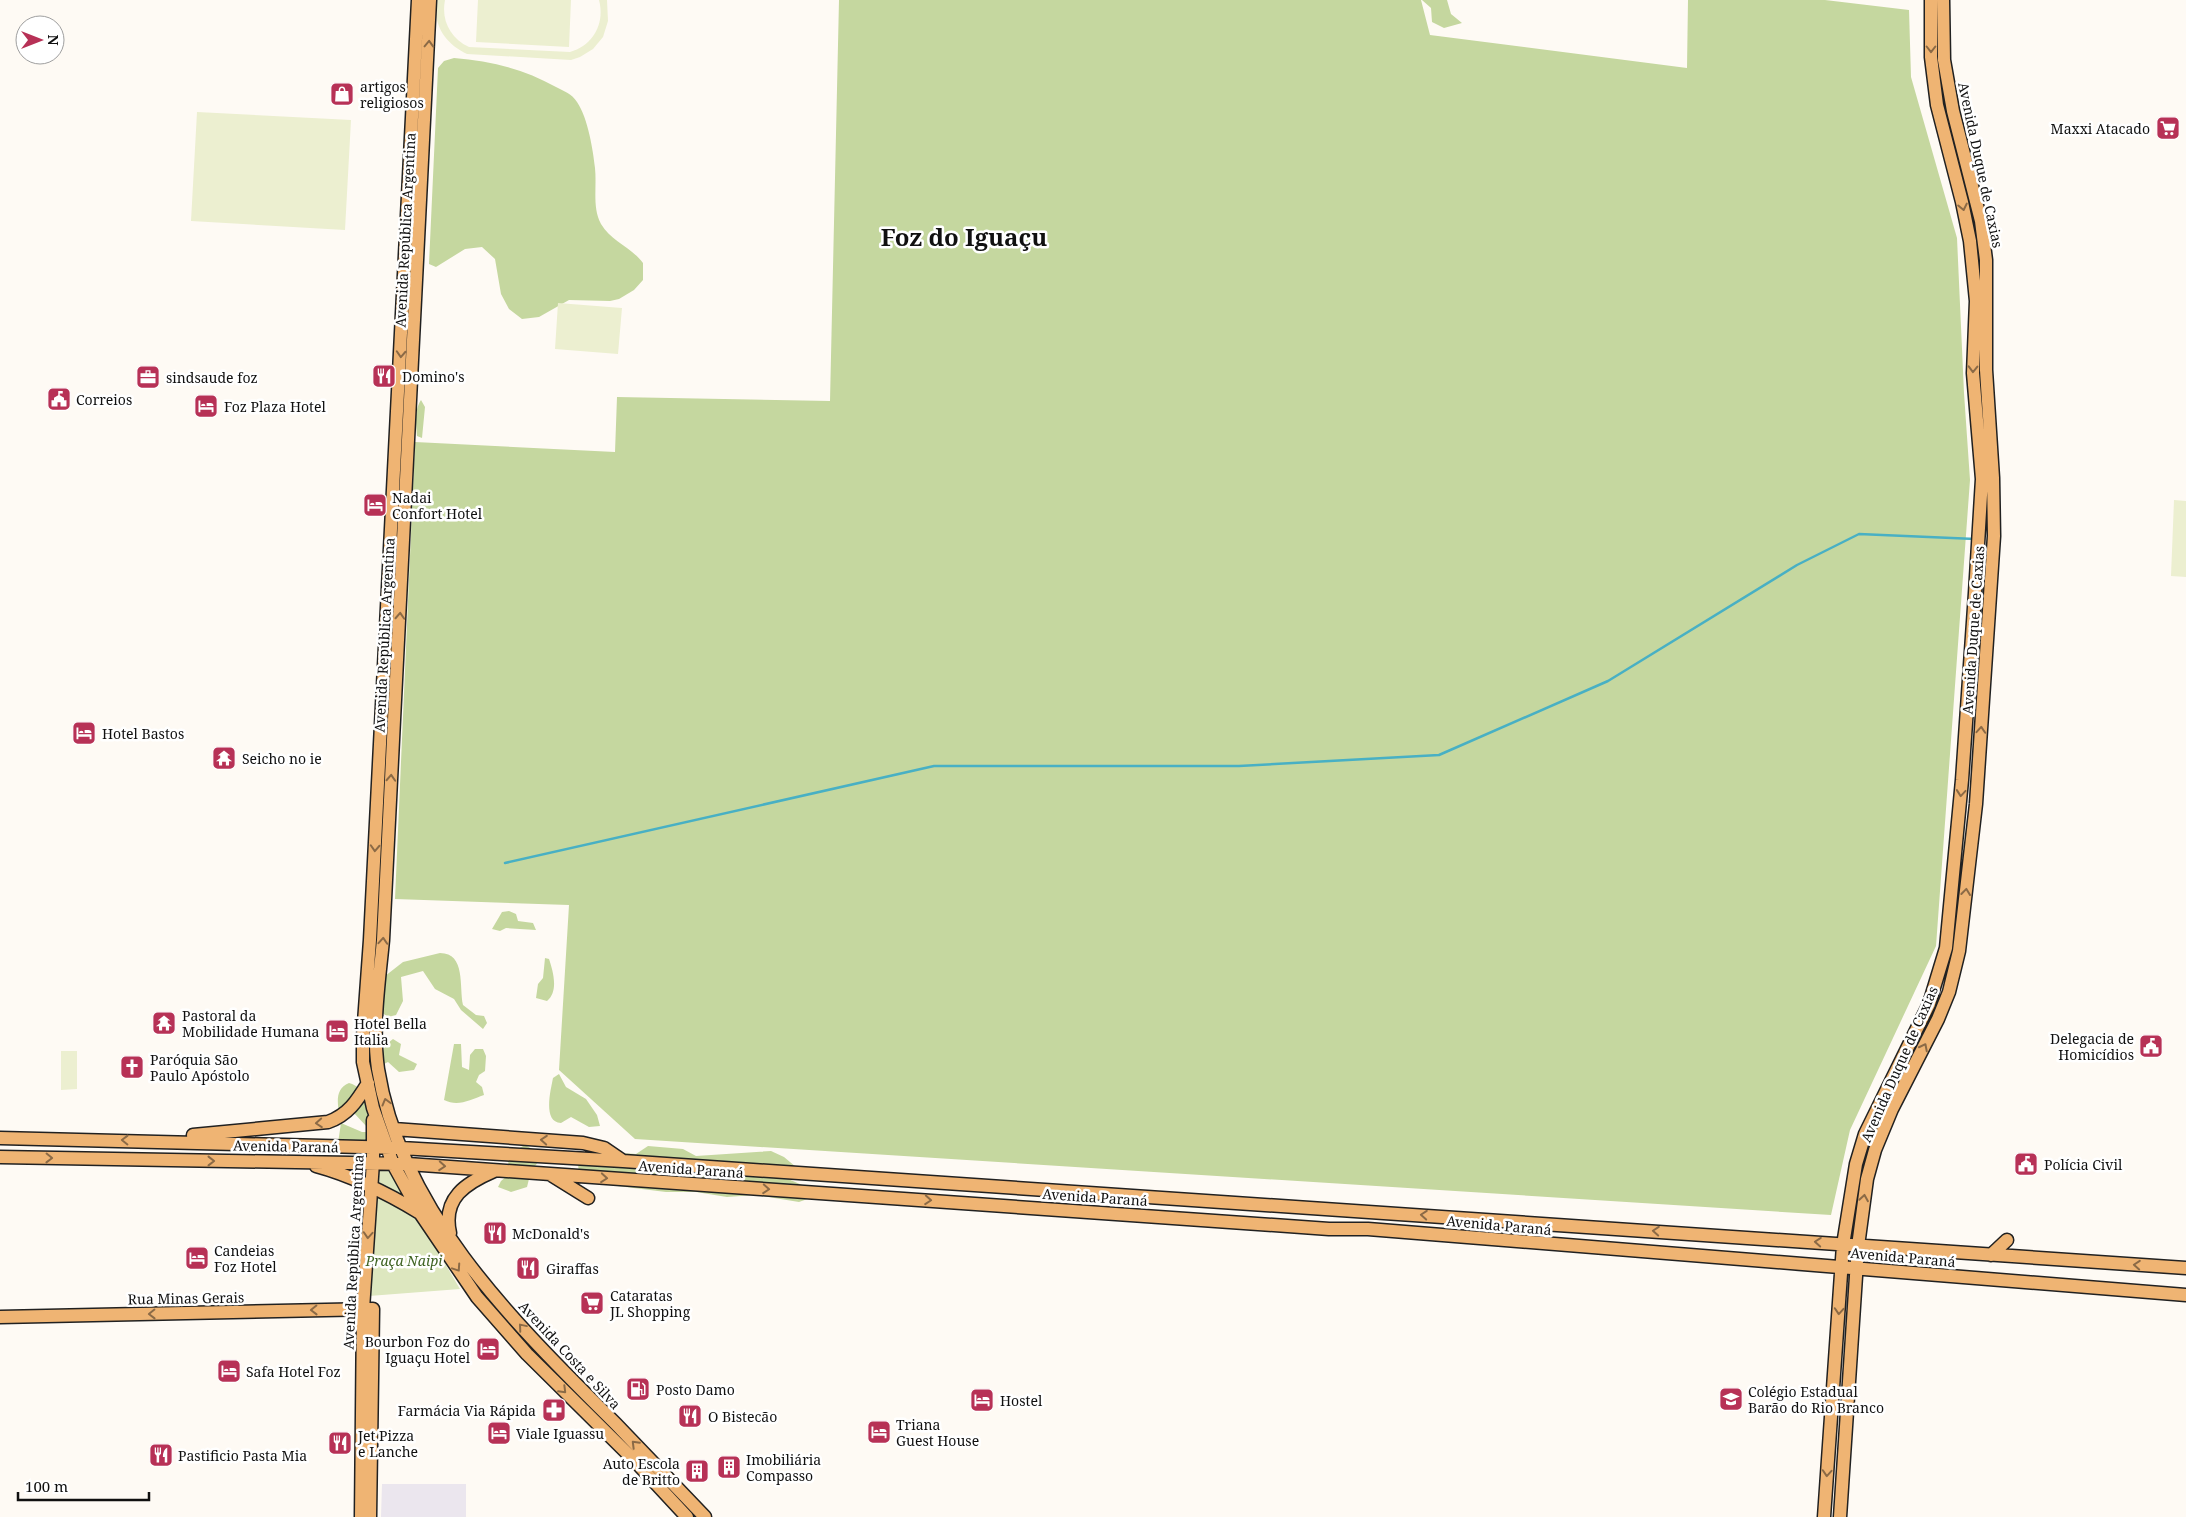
<svg xmlns="http://www.w3.org/2000/svg" width="2186" height="1517" font-family="'Noto Serif',serif">
<style>
.industrial{fill:#ebe6ee}
.green{fill:#dde7bf}
.forest{fill:#c5d79f}
.pitch{fill:#ecefd0}
.lines{fill:none;stroke-linecap:round;stroke-linejoin:round}
.stream{stroke:#48b0c4;stroke-width:2.5}
.major-casing{stroke:#212121;stroke-width:15}
.major{stroke:#efb473;stroke-width:12}
.oneway{stroke:#8b6a46}
.labels{text-anchor:middle;dominant-baseline:central;stroke-width:5;stroke-linejoin:round;paint-order:stroke}
.poi-label{font-size:14px;fill:#101010;stroke:#fff;text-anchor:start}
.street-label{font-size:14px;fill:#101010;stroke:#fff}
.park-label{font-size:14px;font-style:italic;fill:#406424;stroke:#fff}
.town-label{font-size:24px;font-weight:bold;fill:#101010;stroke:#fff}
</style>
<rect width="100%" height="100%" fill="#fefaf4"/>
<path class="industrial" d="M382,1484h84v33h-85z"/>
<path class="green" d="M376,1170h14l70,119 -91,7z"/>
<path class="forest" d="M839,0h582l9,35 257,33 1,-68h137l84,10 2,67 46,161 7,155 6,87 -34,466 -86,184 -19,85 -1196,-76 -76,-69 10,-165 -174,-6 20,-457 200,10 2,-55 213,4z
M1422,0h25l4,14 11,9 -18,5 -12,-6 -1,-14z
M454,58c37,3 70,11 102,29 8,4 16,7 21,15 11,16 16,48 18,66 2,19 -3,39 6,56 10,17 30,23 42,39v17l-9,10 -15,9 -9,2 -41,-1 -30,17 -17,2 -13,-10 -8,-15 -6,-35 -13,-12 -17,2 -29,18 -7,-3 9,-196 6,-7z
M421,400l4,7 -3,31 -5,-2c-1,-13 -3,-25 4,-36z
M509,911l7,3 2,7 15,2 3,7 -30,-2 -6,3 -8,-2 10,-17z
M440,953c26,0 19,34 23,52l13,10 8,1 3,7 -4,6 -22,-19 -7,-11 -19,-10 -12,-18 -22,6 2,24 -7,14 -8,2 -7,-5 -1,-32 23,-18z
M545,958l4,1c4,12 10,32 -2,42l-11,-3 2,-14 5,-6z
M393,1039l8,5 -2,11 18,9 -3,6 -15,2 -11,-10 -4,2c-3,-12 -1,-18 9,-25z
M454,1044h7l1,23 7,3 1,-15 5,-6h8l3,7 -1,15 -6,4 -3,7 6,5 2,8c-14,5 -26,12 -40,5z
M559,1074l7,13 20,12 11,16 3,11 -11,1 -18,-10 -10,6c-19,-1 -10,-34 -8,-45z
M349,1083c26,8 21,34 20,55l-4,5h-27l3,-20 21,9h4l1,-5 -13,-14 -15,-1c-2,-11 -3,-24 10,-29z
M525,1145l11,6 3,10 -8,10 -4,16 -16,5 -13,-5 3,-6 6,-5c1,-18 2,-23 18,-31z
M648,1146l35,3 13,7 75,-5 13,6 12,10 -10,11 16,7 11,12 -14,5 -44,-7 -28,2 -31,-5h-30l-73,-9 -14,-7 -1,-13 29,-11 29,2z"/>
<path class="pitch" d="M437,0h8c-4,20 5,38 24,47l101,5c24,-7 35,-29 29,-52h8l1,21 -5,16 -10,12 -13,8 -9,3 -104,-6c-22,-10 -35,-30 -30,-54z
M478,0h93l-2,47 -93,-5z
M197,112l154,8 -6,110 -154,-9z
M558,303l64,5 -4,46 -63,-5z
M2174,500l12,1v76l-15,-1z
M61,1051h16v38l-16,1z"/>
<g class="lines">
<path class="stream" d="M505,863l429,-97h305l200,-11 169,-74 189,-116 62,-31 116,5"/>
<g class="major-casing">
<path id="major" d="M418,0l-48,940 -7,96v26l10,46 20,56 27,49 57,84 50,57 107,106 53,57
M430,0l-47,940c-4,42 -11,87 -5,129 23,145 139,256 238,355 30,31 59,62 89,93
M394,1129l189,14 21,5 19,13
M193,1135l135,-13c20,-7 29,-21 40,-39
M0,1138l401,10 222,13 1563,107
M0,1157l408,7 921,65h39l818,66
M316,1166c37,10 71,27 104,47
M551,1175l37,23
M450,1233c-8,-35 16,-50 44,-62
M1991,1255l16,-15
M0,1317l373,-8 -3,208
M361,1517l2,-208 10,-147v-42
M1824,1517l19,-272 13,-81 9,-30 64,-130 17,-56 16,-168 13,-187 7,-114 -9,-106 3,-72 -6,-60 -8,-39 -25,-97 -6,-48v-57
M1840,1517l18,-271 9,-67 8,-29 17,-41 46,-90 11,-27 10,-41 17,-147 18,-268 -1,-58 -7,-108v-110l-5,-39 -28,-110 -9,-51 -1,-60"/>
</g>
<use href="#major" class="major"/>
</g>
<defs><path id="oneway-chevron" d="M-2-3.5L2.5 0L-2 3.5" fill="none" stroke-width="1.6" stroke-linecap="round" stroke-linejoin="round" transform="scale(1.25)"/></defs>
<g class="oneway">
<use href="#oneway-chevron" transform="translate(429 44) rotate(-88)"/>
<use href="#oneway-chevron" transform="translate(1931 49) rotate(90)"/>
<use href="#oneway-chevron" transform="translate(1963 207) rotate(78)"/>
<use href="#oneway-chevron" transform="translate(401 354) rotate(93)"/>
<use href="#oneway-chevron" transform="translate(1973 369) rotate(91)"/>
<use href="#oneway-chevron" transform="translate(400 616) rotate(-87)"/>
<use href="#oneway-chevron" transform="translate(1981 730) rotate(-86)"/>
<use href="#oneway-chevron" transform="translate(391 778) rotate(-87)"/>
<use href="#oneway-chevron" transform="translate(1961 793) rotate(95)"/>
<use href="#oneway-chevron" transform="translate(375 848) rotate(93)"/>
<use href="#oneway-chevron" transform="translate(1966 892) rotate(-83)"/>
<use href="#oneway-chevron" transform="translate(383 941) rotate(-86)"/>
<use href="#oneway-chevron" transform="translate(1924 1047) rotate(-63)"/>
<use href="#oneway-chevron" transform="translate(386 1102) rotate(-105)"/>
<use href="#oneway-chevron" transform="translate(319 1123) rotate(176)"/>
<use href="#oneway-chevron" transform="translate(125 1140) rotate(-179)"/>
<use href="#oneway-chevron" transform="translate(544 1140) rotate(-176)"/>
<use href="#oneway-chevron" transform="translate(49 1158) rotate(1)"/>
<use href="#oneway-chevron" transform="translate(211 1161)"/>
<use href="#oneway-chevron" transform="translate(442 1166) rotate(4)"/>
<use href="#oneway-chevron" transform="translate(604 1178) rotate(5)"/>
<use href="#oneway-chevron" transform="translate(766 1189) rotate(4)"/>
<use href="#oneway-chevron" transform="translate(1864 1198) rotate(-81)"/>
<use href="#oneway-chevron" transform="translate(928 1200) rotate(4)"/>
<use href="#oneway-chevron" transform="translate(1424 1215) rotate(-176)"/>
<use href="#oneway-chevron" transform="translate(1656 1231) rotate(-176)"/>
<use href="#oneway-chevron" transform="translate(368 1235) rotate(94)"/>
<use href="#oneway-chevron" transform="translate(1818 1242) rotate(-176)"/>
<use href="#oneway-chevron" transform="translate(2137 1265) rotate(-176)"/>
<use href="#oneway-chevron" transform="translate(457 1268) rotate(56)"/>
<use href="#oneway-chevron" transform="translate(314 1310) rotate(179)"/>
<use href="#oneway-chevron" transform="translate(1839 1311) rotate(94)"/>
<use href="#oneway-chevron" transform="translate(152 1314) rotate(179)"/>
<use href="#oneway-chevron" transform="translate(522 1327) rotate(-130)"/>
<use href="#oneway-chevron" transform="translate(563 1390) rotate(45)"/>
<use href="#oneway-chevron" transform="translate(635 1444) rotate(-135)"/>
<use href="#oneway-chevron" transform="translate(1827 1473) rotate(94)"/>
</g>
<defs>
<g id="shop-square" transform="scale(1.25)"><rect x="-9" y="-9" width="18" height="18" rx="4" fill="#b73156" stroke="#fff"/><path d="M-5-2.5h2.3a2.7 3.5 0 0 1 5.4 0H5L5.5 6h-11ZM-1.5-2.5h3a1.5 2.3 0 0 0-3 0Z" fill="#fff"/></g>
<g id="supermarket-square" transform="scale(1.25)"><rect x="-9" y="-9" width="18" height="18" rx="4" fill="#b73156" stroke="#fff"/><path d="M-6-5.5h2.5l.6 2H6L4.5 2H-2.5L-4.4-4H-6ZM-1.5 3.2a1.3 1.3 0 1 0 .1 0ZM3 3.2a1.3 1.3 0 1 0 .1 0Z" fill="#fff"/></g>
<g id="restaurant-square" transform="scale(1.25)"><rect x="-9" y="-9" width="18" height="18" rx="4" fill="#b73156" stroke="#fff"/><path d="M-5-6h1v4h1v-4h1v4h1v-4h1v5L-1.5 .5V6h-2V.5L-5-1ZM5-6V6H3V1.5H1.5Q1.5-4 5-6Z" fill="#fff"/></g>
<g id="office-square" transform="scale(1.25)"><rect x="-9" y="-9" width="18" height="18" rx="4" fill="#b73156" stroke="#fff"/><path d="M-6-3h4V-5.5h4V-3h4V5H-6ZM-1-4.5V-3h2v-1.5ZM-6 0V1H6V0Z" fill="#fff"/></g>
<g id="civic-square" transform="scale(1.25)"><rect x="-9" y="-9" width="18" height="18" rx="4" fill="#b73156" stroke="#fff"/><path d="M-.6-6.5H3V-4.5H.6V-3L4-1V1h2V6H-6V1h2V-1L-.6-3ZM-1.2 2.5V6h2.4V2.5Z" fill="#fff"/></g>
<g id="hotel-square" transform="scale(1.25)"><rect x="-9" y="-9" width="18" height="18" rx="4" fill="#b73156" stroke="#fff"/><path d="M-6-4.5h1.5V1H6V5H4.5V3h-9V5H-6ZM-4 0a1.8 1.8 0 1 1 3.6 0ZM.5 0V-2.5h3Q6-2.5 6 0Z" fill="#fff"/></g>
<g id="temple-square" transform="scale(1.25)"><rect x="-9" y="-9" width="18" height="18" rx="4" fill="#b73156" stroke="#fff"/><path d="M0-6L5-2H3V0L6.5 2.5H4V6H1.5V3h-3V6H-4V2.5H-6.5L-3 0V-2H-5Z" fill="#fff"/></g>
<g id="church-square" transform="scale(1.25)"><rect x="-9" y="-9" width="18" height="18" rx="4" fill="#b73156" stroke="#fff"/><path d="M-1.2-6h2.4v3.5h3.3v2.4h-3.3V6h-2.4V-.1h-3.3v-2.4h3.3Z" fill="#fff"/></g>
<g id="fuel-square" transform="scale(1.25)"><rect x="-9" y="-9" width="18" height="18" rx="4" fill="#b73156" stroke="#fff"/><path d="M-5.5-6h7V0h2V4h1.3V-2.5L3-4.5l.8-.8L6-3V5H2.5V1h-1V6h-7ZM-4.2-4.7v3.2H.2V-4.7Z" fill="#fff"/></g>
<g id="school-square" transform="scale(1.25)"><rect x="-9" y="-9" width="18" height="18" rx="4" fill="#b73156" stroke="#fff"/><path d="M0-5L7-2L0 1L-7-2ZM-4 1L0 2.5L4 1V4Q0 6-4 4Z" fill="#fff"/></g>
<g id="pharmacy-square" transform="scale(1.25)"><rect x="-9" y="-9" width="18" height="18" rx="4" fill="#b73156" stroke="#fff"/><path d="M-2-6h4v4h4v4h-4v4h-4v-4h-4v-4h4Z" fill="#fff"/></g>
<g id="building-square" transform="scale(1.25)"><rect x="-9" y="-9" width="18" height="18" rx="4" fill="#b73156" stroke="#fff"/><path d="M-4-6H4V6H1V3H-1V6H-4ZM-2.5-4.3h1.7v1.8h-1.7ZM.8-4.3h1.7v1.8H.8ZM-2.5-1h1.7V.8h-1.7ZM.8-1h1.7V.8H.8Z" fill="#fff"/></g>
</defs>
<g fill-rule="evenodd">
<use href="#shop-square" x="342" y="94"/>
<use href="#supermarket-square" x="2168" y="128"/>
<use href="#restaurant-square" x="384" y="376"/>
<use href="#office-square" x="148" y="377"/>
<use href="#civic-square" x="59" y="399"/>
<use href="#hotel-square" x="206" y="406"/>
<use href="#hotel-square" x="375" y="505"/>
<use href="#hotel-square" x="84" y="733"/>
<use href="#temple-square" x="224" y="758"/>
<use href="#temple-square" x="164" y="1023"/>
<use href="#hotel-square" x="337" y="1031"/>
<use href="#civic-square" x="2151" y="1046"/>
<use href="#church-square" x="132" y="1067"/>
<use href="#civic-square" x="2026" y="1164"/>
<use href="#restaurant-square" x="495" y="1233"/>
<use href="#hotel-square" x="197" y="1258"/>
<use href="#restaurant-square" x="528" y="1268"/>
<use href="#supermarket-square" x="592" y="1303"/>
<use href="#hotel-square" x="488" y="1349"/>
<use href="#hotel-square" x="229" y="1371"/>
<use href="#fuel-square" x="638" y="1389"/>
<use href="#school-square" x="1731" y="1399"/>
<use href="#hotel-square" x="982" y="1400"/>
<use href="#pharmacy-square" x="554" y="1410"/>
<use href="#restaurant-square" x="690" y="1416"/>
<use href="#hotel-square" x="879" y="1432"/>
<use href="#hotel-square" x="499" y="1433"/>
<use href="#restaurant-square" x="340" y="1443"/>
<use href="#restaurant-square" x="161" y="1455"/>
<use href="#building-square" x="729" y="1467"/>
<use href="#building-square" x="697" y="1471"/>
</g>
<g class="labels">
<g class="poi-label">
<text x="360" y="86">artigos<tspan x="360" dy="16">religiosos</tspan></text>
<text x="2150" y="128" text-anchor="end">Maxxi Atacado</text>
<text x="402" y="376">Domino's</text>
<text x="166" y="377">sindsaude foz</text>
<text x="76" y="399">Correios</text>
<text x="224" y="406">Foz Plaza Hotel</text>
<text x="392" y="497">Nadai<tspan x="392" dy="16">Confort Hotel</tspan></text>
<text x="102" y="733">Hotel Bastos</text>
<text x="242" y="758">Seicho no ie</text>
<text x="182" y="1015">Pastoral da<tspan x="182" dy="16">Mobilidade Humana</tspan></text>
<text x="354" y="1023">Hotel Bella<tspan x="354" dy="16">Italia</tspan></text>
<text x="2134" y="1038" text-anchor="end">Delegacia de<tspan x="2134" dy="16">Homicídios</tspan></text>
<text x="150" y="1059">Paróquia São<tspan x="150" dy="16">Paulo Apóstolo</tspan></text>
<text x="2044" y="1164">Polícia Civil</text>
<text x="512" y="1233">McDonald's</text>
<text x="214" y="1250">Candeias<tspan x="214" dy="16">Foz Hotel</tspan></text>
<text x="546" y="1268">Giraffas</text>
<text x="610" y="1295">Cataratas<tspan x="610" dy="16">JL Shopping</tspan></text>
<text x="470" y="1341" text-anchor="end">Bourbon Foz do<tspan x="470" dy="16">Iguaçu Hotel</tspan></text>
<text x="246" y="1371">Safa Hotel Foz</text>
<text x="656" y="1389">Posto Damo</text>
<text x="1748" y="1391">Colégio Estadual<tspan x="1748" dy="16">Barão do Rio Branco</tspan></text>
<text x="1000" y="1400">Hostel</text>
<text x="536" y="1410" text-anchor="end">Farmácia Via Rápida</text>
<text x="708" y="1416">O Bistecão</text>
<text x="896" y="1424">Triana<tspan x="896" dy="16">Guest House</tspan></text>
<text x="516" y="1433">Viale Iguassu</text>
<text x="358" y="1435">Jet Pizza<tspan x="358" dy="16">e Lanche</tspan></text>
<text x="178" y="1455">Pastificio Pasta Mia</text>
<text x="746" y="1459">Imobiliária<tspan x="746" dy="16">Compasso</tspan></text>
<text x="680" y="1463" text-anchor="end">Auto Escola<tspan x="680" dy="16">de Britto</tspan></text>
</g>
<g class="street-label">
<text transform="translate(1981 165) rotate(78)">Avenida Duque de Caxias</text>
<text transform="translate(405 230) rotate(-87)">Avenida República Argentina</text>
<text transform="translate(1973 630) rotate(-86)">Avenida Duque de Caxias</text>
<text transform="translate(384 635) rotate(-87)">Avenida República Argentina</text>
<text transform="translate(1899 1064) rotate(-66)">Avenida Duque de Caxias</text>
<text transform="translate(286 1146) rotate(1)">Avenida Paraná</text>
<text transform="translate(691 1169) rotate(4)">Avenida Paraná</text>
<text transform="translate(1095 1197) rotate(4)">Avenida Paraná</text>
<text transform="translate(1499 1225) rotate(5)">Avenida Paraná</text>
<text transform="translate(353 1252) rotate(-87)">Avenida República Argentina</text>
<text transform="translate(1903 1257) rotate(5)">Avenida Paraná</text>
<text transform="translate(186 1298) rotate(-1)">Rua Minas Gerais</text>
<text transform="translate(570 1355) rotate(47)">Avenida Costa e Silva</text>
</g>
<g class="park-label">
<text x="404" y="1260">Praça Naipi</text>
</g>
<g class="town-label">
<text x="964" y="236">Foz do Iguaçu</text>
</g>
</g>
<g transform="translate(40 40) rotate(90)"><circle r="24" fill="#ffffff" stroke="#9f9f9f"/>
<path d="M0-4L9 19L0 12L-9 19Z" fill="#b73156"/>
<text y="-8" font-size="14" font-weight="bold" text-anchor="middle" fill="#101010">N</text>
</g>
<path d="M18 1492v8h131v-8" fill="none" stroke="#101010" stroke-width="2.5"/>
<text x="25" y="1492" font-size="15" fill="#101010" stroke="#ffffff" stroke-width="4" paint-order="stroke">100 m</text>
</svg>
